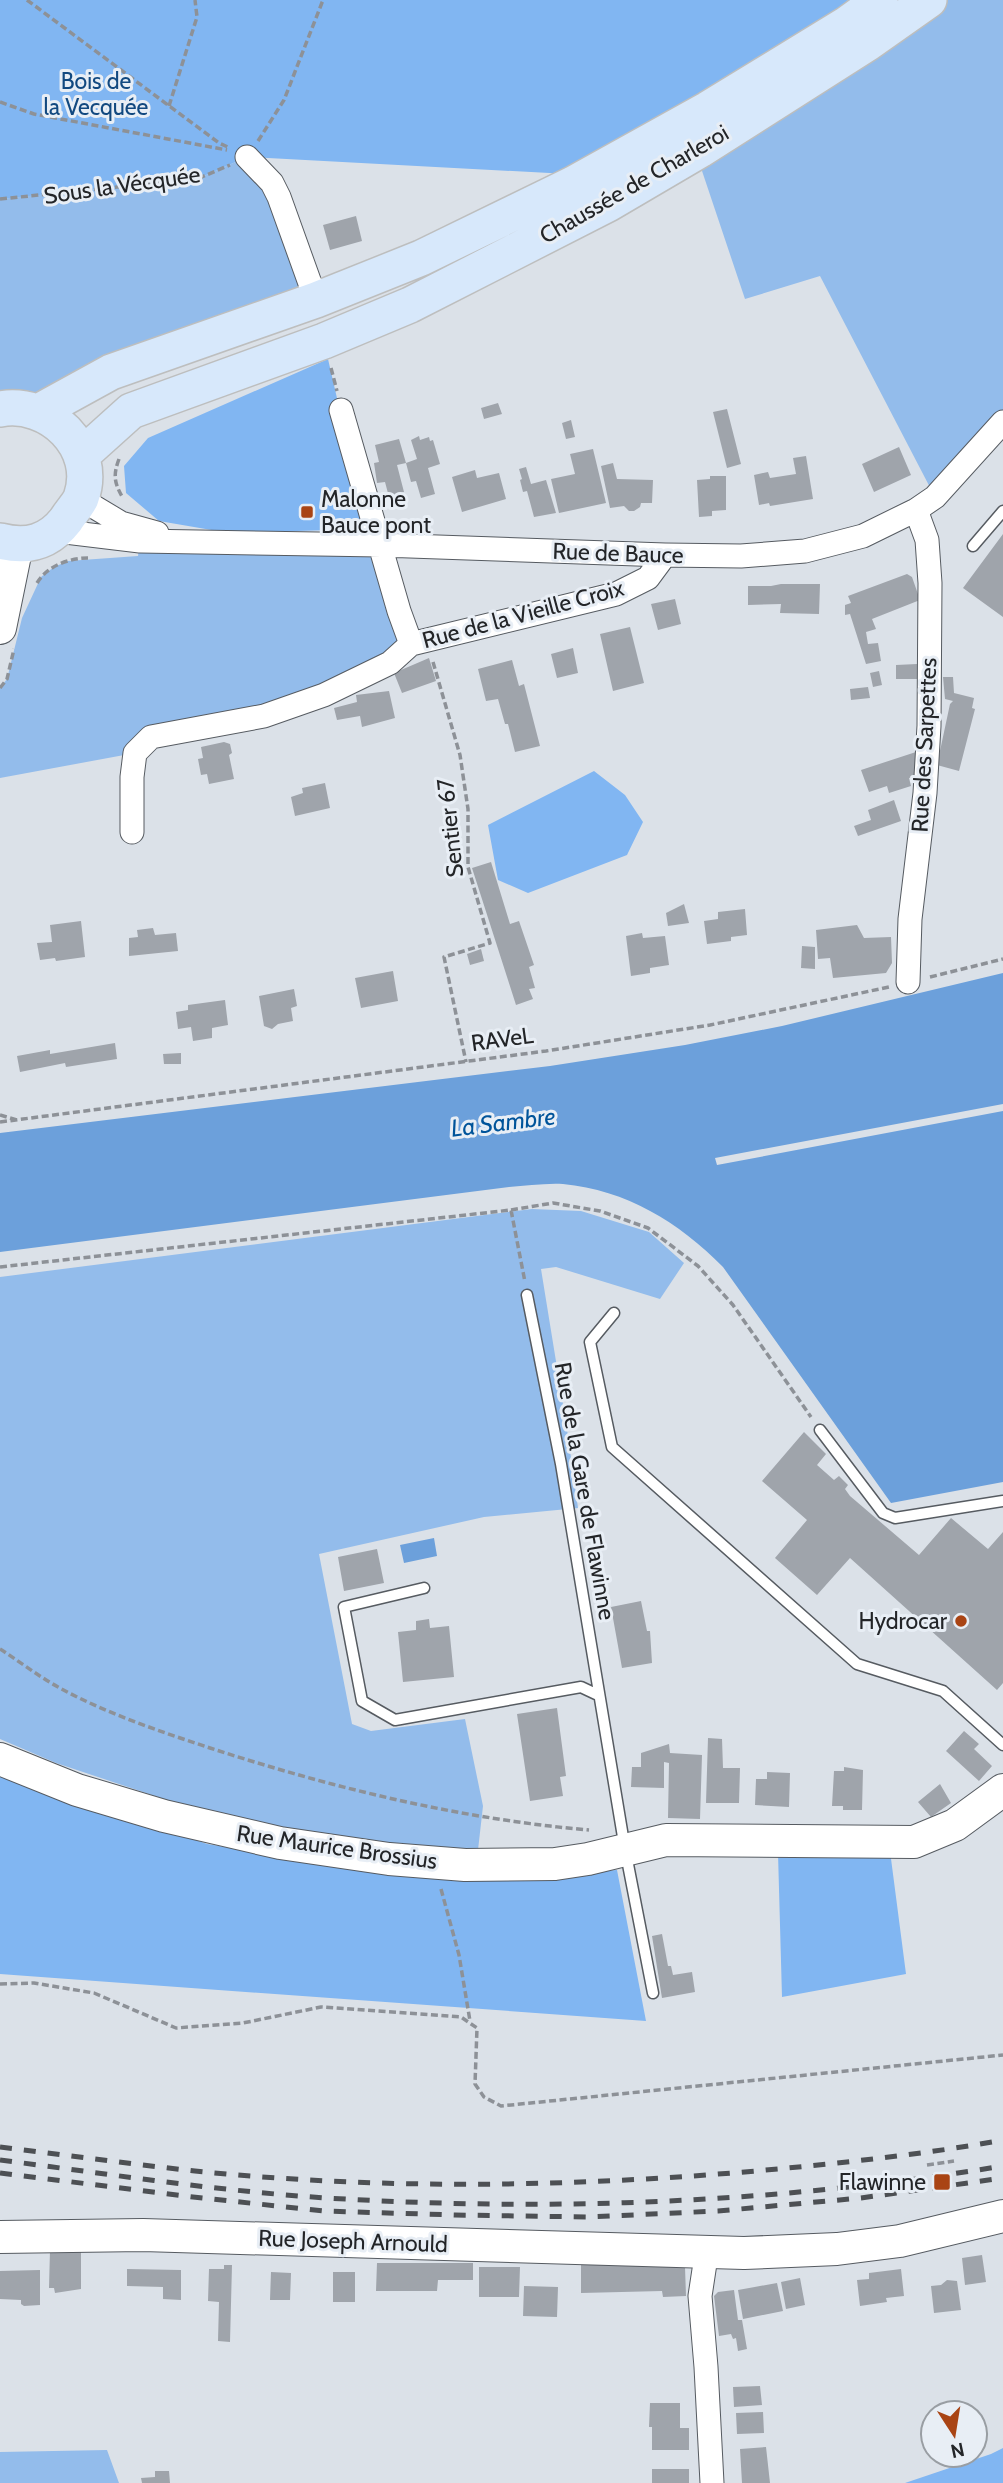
<svg xmlns="http://www.w3.org/2000/svg" width="1003" height="2483" font-family="Cabin,sans-serif">
<style>
.green{fill:#93bceb}
.forest{fill:#81b6f2}
.water{fill:#6ca0db}
.building{fill:#9fa4ab}
.lines{fill:none;stroke-linecap:round;stroke-linejoin:round}
.lane-casing{stroke:#565b61;stroke-width:13}
.street-casing{stroke:#565b61;stroke-width:25}
.secondary-casing{stroke:#565b61;stroke-width:34}
.primary-casing{stroke:#bdbebe;stroke-width:38}
.path{stroke:#8d9197;stroke-width:3.5;stroke-dasharray:7 3.5;stroke-linecap:butt}
.lane{stroke:#fff;stroke-width:10}
.street{stroke:#fff;stroke-width:23}
.secondary{stroke:#fff;stroke-width:32}
.primary{stroke:#d7e8fb;stroke-width:35}
.rail{stroke:#4d5054;stroke-width:5;stroke-dasharray:12 12;stroke-linecap:butt}
.poi-dot{fill:#a94414;stroke:#e8eef5;stroke-width:2.5}
.labels{text-anchor:middle;dominant-baseline:central;stroke-width:6;stroke-linejoin:round;paint-order:stroke}
.park-label{font-size:23px;fill:#124980;stroke:#e8eef5}
.street-label{font-size:23px;fill:#232528;stroke:#e8eef5}
.poi-label{font-size:23px;fill:#232528;stroke:#e8eef5;text-anchor:end}
.water-label{font-size:24px;font-style:italic;fill:#00549a;stroke:#e8eef5}
</style>
<rect width="100%" height="100%" fill="#dbe1e8"/>
<path class="green" d="M926,0h77v421l-68,76 -115,-221 -75,23 -47,-140z
M247,157l69,143 -276,111 -40,-2v-210l197,-20z
M140,541l241,4 30,99 -21,19 -255,90 -135,25v-90l7,-9 15,-61 19,-41 13,-10 14,-6 70,-5z
M532,1209l49,2 68,21 35,31 -24,36 -104,-32 -15,2 26,160 11,79 -94,9 -165,37 33,170 19,7 94,-12 18,87 -5,44 -147,-9 -134,-31 -141,-47 -56,-24v-462z
M107,2450l12,33h-119v-31z"/>
<path class="forest" d="M0,0h858l-290,174 -321,-17 -50,22 -197,20z
M328,359l39,170 -138,4 -70,-12 -33,-28 -2,-27 24,-28z
M594,771l31,24 18,27 -16,33 -99,38 -30,-13 -10,-55z
M0,1770l207,74 175,29 81,7 154,-10 29,151 -646,-47z
M890,1851l16,123 -124,23 -4,-144z
M1003,2448v35h-98l86,-29z"/>
<path class="water" d="M1003,973v131l-288,54 2,7 286,-54v371l-112,21 -168,-236c-44,-45 -97,-77 -160,-83 -18,-1 -37,2 -54,3l-509,65v-119l550,-67 135,-21 97,-19z
M434,1538l3,18 -33,7 -4,-18z"/>
<path class="building" d="M356,216l6,25 -32,9 -7,-25z
M498,403l4,11 -18,5 -3,-11z
M727,409l14,55 -14,4 -14,-56z
M571,420l4,17 -9,2 -4,-16z
M419,436l1,4 9,-3 1,4 3,-1 7,24 -12,4 7,26 -14,4 -5,-17 -5,1 -5,-19 -9,2 7,27 -15,5 -4,-15 -8,1 -3,-20 5,-1 -4,-17 24,-6 7,24 11,-4 -6,-19z
M899,447l12,28 -37,17 -12,-28z
M593,449l13,54 -47,10 -8,-34 24,-5 -5,-20z
M806,456l7,43 -43,7 -1,-3 -10,2 -5,-30 14,-3 2,6 26,-4 -3,-16z
M613,463l4,16 36,1 -1,23h-11l-1,4 -6,4h-5l-5,-5 -14,2 -9,-42z
M526,467l5,17 15,-4 10,33 -22,4 -7,-26 -4,1 -3,-12 2,-1 -3,-10z
M475,470l2,8 22,-5 7,26 -44,13 -10,-35z
M710,476h16v34l-14,1v5l-13,1 -2,-37 13,-1z
M1003,534v83l-40,-29z
M907,574l5,3 8,23 -48,19 4,10 -10,3 2,12 10,-1 3,18 -15,3 -16,-50 -5,1v-10l6,-2 -3,-7z
M781,584h39l-1,30 -39,-1 1,-9 -33,1v-19h23z
M675,599l6,25 -23,6 -7,-26z
M630,627l14,56 -31,8 -13,-57z
M573,648l5,25 -21,5 -6,-24z
M429,658l7,23 -34,12 -8,-20z
M512,660l7,26 5,-2 16,62 -25,6 -7,-28h-3l-7,-25 -12,2 -8,-32z
M917,664l1,15h-22v-14z
M879,671l3,14 -9,2 -3,-14z
M943,677h10l1,16 20,5 -2,10 3,1 -16,62 -22,-6 13,-61 3,-3 -8,-2z
M868,687l2,11 -19,2 -1,-11z
M389,691l6,27 -33,9 -2,-11 -23,4 -3,-12 23,-6 -1,-7z
M224,742l6,2 2,9 -3,2 5,24 -25,5 -2,-10 -6,1 -3,-16 5,-1 -2,-11z
M919,751l-2,25 -8,2 2,8 -22,7 -2,-7 -18,6 -8,-22z
M325,783l5,25 -35,8 -4,-19 12,-4 -1,-5z
M894,800l7,21 -43,15 -4,-10 17,-6 -3,-10z
M491,862l19,62 9,-3 15,44 -5,2 6,21 -6,1 4,10 -17,6 -44,-137z
M684,904l5,19 -21,3 -2,-13z
M745,909l2,26 -16,2v4l-24,3 -3,-23 14,-2v-7z
M81,921l4,36 -29,4 -1,-3 -15,2 -3,-17 15,-1 -2,-17z
M857,925l7,13 27,-1 1,26 -6,10 -53,5 -3,-20 -12,1 -2,-29z
M153,928l2,7 21,-2 2,18 -49,5v-18l9,-1 -1,-7z
M642,933l1,5 22,-2 4,29 -19,3v5l-19,3 -5,-40z
M802,946l13,1v22l-14,-1z
M481,949l3,12 -14,4 -3,-11z
M393,971l5,30 -37,7 -6,-30z
M294,989l3,17 -6,2 2,13 -15,3 -6,5 -8,-3 -5,-30z
M225,1000l3,25 -16,3v10l-19,3 -2,-14 -13,2 -2,-17 12,-2v-5z
M115,1043l2,16 -51,8 -1,-4 -45,9 -3,-16 33,-6v4z
M181,1053v11h-17l-1,-10z
M804,1432l22,22 -9,11 17,15 5,-4 9,9 -3,4 5,7 69,59 32,-37 37,31 15,-17v151l-6,7 -147,-132 -33,37 -42,-37 32,-38 -45,-39z
M377,1549l7,34 -40,8 -6,-34z
M641,1601l6,30h3l2,32 -30,5 -11,-61z
M429,1619l1,9 19,-2 5,51 -51,5 -5,-50 18,-2v-9z
M557,1708l9,68 -6,1 3,19 -33,5 -13,-87z
M964,1731l15,13 -5,5 18,17 -13,15 -33,-30z
M708,1738l14,1 1,29h17l-1,35h-33z
M669,1744l1,9 32,2 -2,64 -32,-1 1,-55 -5,-1v26l-33,-1 1,-20h9v-14z
M844,1767l19,3 -1,40h-19v-4h-11l2,-35h10z
M767,1772l23,1 -1,34 -34,-2 1,-26h11z
M940,1784l11,19 -20,14 -13,-15z
M662,1934l6,32h3l2,9 19,-3 3,20 -33,6 -10,-62z
M81,2249v40l-26,4 -1,-5h-5l1,-38z
M982,2255l4,27 -21,3 -3,-27z
M377,2263h96v17h-35l-1,11h-61z
M679,2263l6,4 1,29 -23,1 -1,-6 -81,2v-29z
M224,2265h8l-2,77 -12,-1 1,-39 -11,-1 1,-32h15z
M479,2267h41l-1,30h-40z
M127,2269l54,1v30l-18,-1v-12l-36,-1z
M901,2269l3,27 -18,2 1,4 -27,4 -3,-26 12,-1v-6z
M40,2270v35l-16,1 -3,-2v-4l-21,-1v-28z
M271,2272l20,1 -1,27h-20z
M333,2272h22v30h-22z
M800,2278l5,27 -19,4 -5,-27z
M947,2280l10,1 4,29 -27,3 -3,-27 10,-1z
M777,2283l6,28 -40,8 -5,-29z
M524,2286l34,1 -1,30 -34,-1z
M734,2290l4,30h4l5,29 -9,2 -2,-13 -3,1 -2,-5 -12,2 -5,-40 4,-4z
M760,2386l2,19 -28,2 -1,-20z
M650,2403h30v25h9v22h-37v-23h-3z
M763,2412l1,21 -27,1 -1,-21z
M766,2447l4,36h-28l-2,-34z
M652,2469h37v14h-37z
M155,2471h14l1,12h-28l-1,-5 14,-1z"/>
<g class="lines">
<g class="lane-casing">
<path id="lane" d="M973,546l30,-35
M527,1295l34,169 64,385 28,144
M614,1313l-24,29 22,105 245,217 86,27 60,54
M820,1430l63,83 12,5 108,-17
M424,1588l-80,19 18,94 33,19 186,-33 17,8"/>
</g>
<g class="street-casing">
<path id="street" d="M247,157l25,26 7,14 37,103
M81,499l40,24 36,10
M57,531l83,10 241,4 284,10 76,1 64,-5 58,-15 53,-26 19,-13 68,-75
M411,644l205,-50 32,-16 17,-23
M132,832v-55l3,-24 16,-16 113,-21 60,-21 66,-32 21,-19 -12,-33 -58,-201
M908,982l2,-63 15,-126 4,-67 1,-143 -3,-43 -11,-30
M707,2250l-7,46 6,71 6,116"/>
</g>
<g class="secondary-casing">
<path id="secondary" d="M0,628l17,-83
M0,1759l77,31 87,26 116,27 109,16 76,6 90,-1 33,-5 78,-19 248,2 41,-17 48,-35
M0,2237l143,-2 601,18 93,-4 63,-8 103,-25"/>
</g>
<g class="primary-casing">
<path id="primary" d="M0,409c49,-9 99,38 81,89 -3,7 -11,15 -15,22 -17,22 -39,28 -66,21
M40,411l71,-39 205,-72 105,-42 152,-74 135,-75 139,-85 33,-24
M81,456l50,-45 193,-70 86,-36 198,-101 92,-54 168,-107 61,-43"/>
</g>
<path class="path" d="M27,0l192,143 11,5
M0,102l34,12 193,36
M169,106l28,-89 -2,-17
M258,141l26,-41 39,-100
M0,199l197,-20 33,-14
M331,368l6,23
M119,459c-6,16 -5,24 4,39
M37,583c10,-17 32,-25 51,-25
M433,662l27,93 8,54v58l22,76 -46,14 22,105
M0,688l7,-9 7,-30
M930,977l73,-18
M0,1115l17,5
M0,1122l546,-71 164,-26 179,-38
M511,1210l42,-7 47,8 48,17 50,38 35,39 78,112
M0,1267l511,-57 14,72
M0,1649c19,12 38,27 58,38 47,26 101,44 152,61 123,40 250,71 379,82
M441,1889l18,66 11,66
M0,1984l34,-1 60,10 82,35 67,-5 78,-16 140,10 16,11 -2,56 9,13 17,9 502,-51
M927,2165l27,-4"/>
<use href="#lane" class="lane"/>
<use href="#street" class="street"/>
<use href="#secondary" class="secondary"/>
<use href="#primary" class="primary"/>
<path class="rail" d="M0,2147c65,8 130,17 195,24 196,20 396,16 593,-3 71,-7 144,-15 215,-28
M0,2160c109,14 217,31 327,38 226,14 452,5 676,-32
M0,2173l193,24 131,14 131,4 133,2 130,-6 143,-13 142,-20"/>
</g>
<g class="poi-dot">
<rect x="300" y="505" width="14" height="14" rx="3.5"/>
<circle cx="961" cy="1621" r="7"/>
<rect x="933" y="2173" width="18" height="18" rx="3.5"/>
</g>
<g class="labels">
<g class="park-label">
<text x="96" y="81">Bois de<tspan x="96" dy="26">la Vecquée</tspan></text>
</g>
<g class="street-label">
<text transform="translate(634 184) rotate(-30)">Chaussée de Charleroi</text>
<text transform="translate(122 185) rotate(-8)">Sous la Vécquée</text>
<text transform="translate(618 553) rotate(2)">Rue de Bauce</text>
<text transform="translate(523 614) rotate(-15)">Rue de la Vieille Croix</text>
<text transform="translate(924 745) rotate(-87)">Rue des Sarpettes</text>
<text transform="translate(450 828) rotate(-96)">Sentier 67</text>
<text transform="translate(502 1039) rotate(-8)">RAVeL</text>
<text transform="translate(585 1491) rotate(80)">Rue de la Gare de Flawinne</text>
<text transform="translate(337 1847) rotate(8)">Rue Maurice Brossius</text>
<text transform="translate(353 2241) rotate(2)">Rue Joseph Arnould</text>
</g>
<g class="poi-label">
<text x="321" y="499" text-anchor="start">Malonne<tspan x="321" dy="26">Bauce pont</tspan></text>
<text x="947" y="1621">Hydrocar</text>
<text x="926" y="2182">Flawinne</text>
</g>
<g class="water-label">
<text transform="translate(503 1122) rotate(-7)">La Sambre</text>
</g>
</g>
<g transform="translate(954 2434) rotate(168)"><circle r="33" fill="#e8eef5" stroke="#999ea3" stroke-width="2"/>
<path d="M0-5L12 26L0 18L-12 26Z" fill="#a94414"/>
<text y="-10" font-size="19" font-weight="bold" text-anchor="middle" fill="#232528">N</text>
</g>
</svg>
